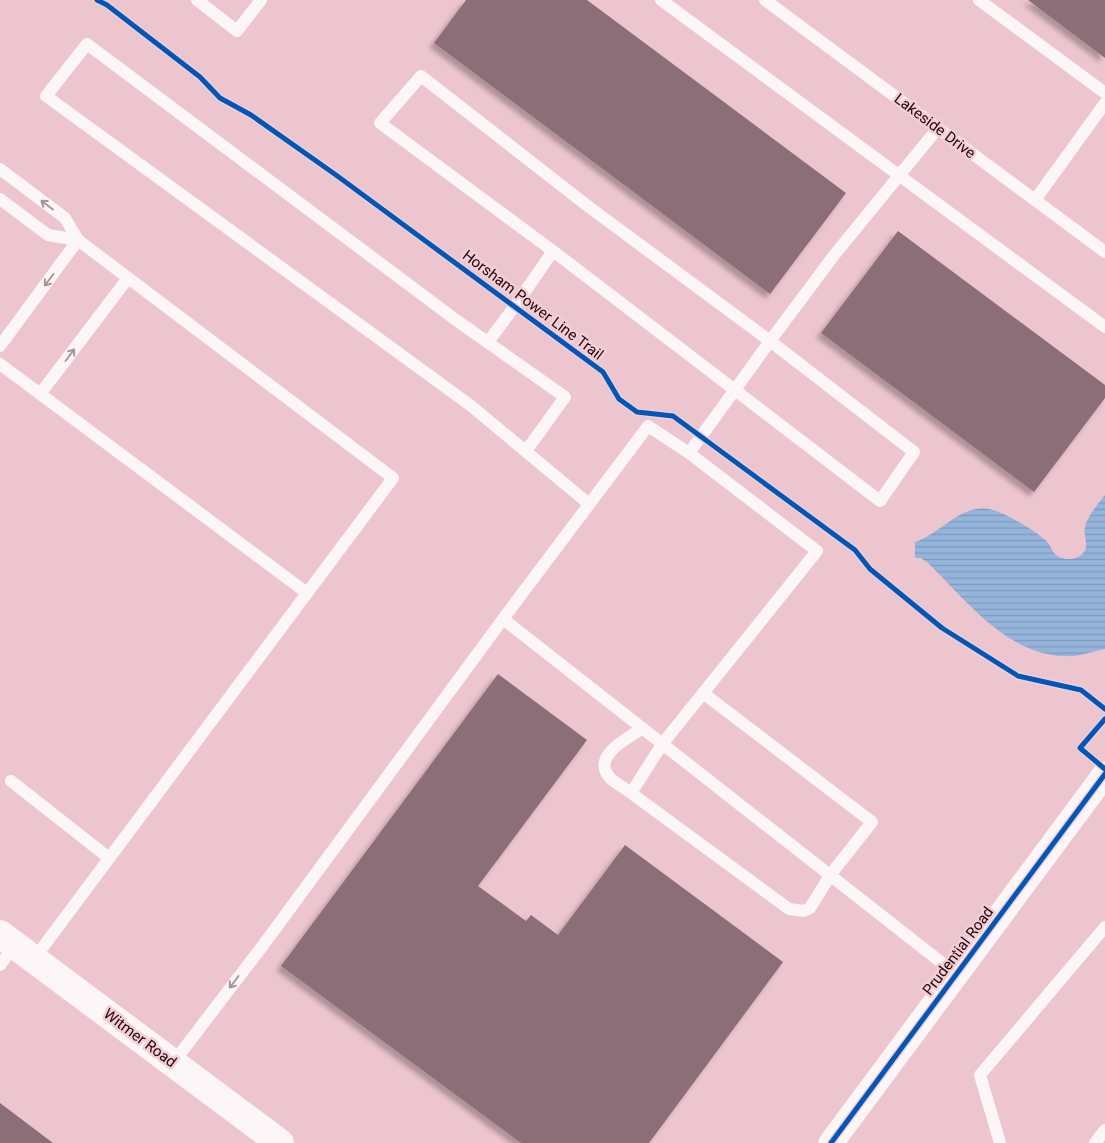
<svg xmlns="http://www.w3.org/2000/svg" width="1105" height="1143" font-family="Roboto,sans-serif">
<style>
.water{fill:url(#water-rules)}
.building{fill:#8c6e79;filter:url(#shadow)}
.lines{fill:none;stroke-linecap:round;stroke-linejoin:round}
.service{stroke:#fcf6f8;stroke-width:12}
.minor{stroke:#fcf6f8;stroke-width:25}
.tertiary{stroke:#fcf6f8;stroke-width:28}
.cycleway-casing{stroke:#f3ced5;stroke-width:8}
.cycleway{stroke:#0057b8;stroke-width:5}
.oneway{stroke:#a5969a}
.labels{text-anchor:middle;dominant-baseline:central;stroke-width:5;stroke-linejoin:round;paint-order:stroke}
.street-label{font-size:15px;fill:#23050d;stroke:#f3ced5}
</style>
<defs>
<pattern id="water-rules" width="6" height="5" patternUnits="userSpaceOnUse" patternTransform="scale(1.25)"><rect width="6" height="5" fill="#94b4db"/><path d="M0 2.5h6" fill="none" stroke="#7f99bb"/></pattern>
<filter id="shadow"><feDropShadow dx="-4.5" dy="4.5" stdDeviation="2.5" flood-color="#0004"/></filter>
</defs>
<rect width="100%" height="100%" fill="#edc5ce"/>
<path class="water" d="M1105,495v154c-14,3 -27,8 -41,7 -58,-2 -98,-56 -136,-93l-7,-5h-6v-16c28,-9 48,-43 81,-31 12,4 44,22 52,32 4,5 4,10 11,14 7,3 16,3 22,-2 10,-8 2,-18 4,-28 3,-12 13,-23 20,-32z"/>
<path class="building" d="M466,0h121l259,193 -76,101 -336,-251z
M1028,0h77v58z
M898,231l207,154v13l-71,94 -213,-159z
M498,674l89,66 -109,146 48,35 5,-6 27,20 67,-90 158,117 -134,181h-128l-240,-177z
M0,1103l53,40h-53z"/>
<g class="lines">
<path class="service" d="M197,0l40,31 24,-31
M661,0l444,327
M765,0l340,252
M979,0l126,93
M0,169l65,49 13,22 315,238 -359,481
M0,199l48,36 30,5
M1035,200l70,-97
M553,251l327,250 34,-49 -144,-111c-27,38 -54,75 -81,112
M488,342l27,-36 38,-55 -173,-128 41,-47 168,131 181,134 65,-87 103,-126
M0,346l78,-106
M0,364l307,229
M40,394l88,-116
M526,451l39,-54 -109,-77 -369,-276 -41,52 424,309 119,99
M703,693l169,129 -41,52 -21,34 -6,3 -15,-2 -158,-116 32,-50 154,-192 -128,-98 -41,-27 -145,193c152,118 303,236 453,355
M11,781l98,77
M631,793c-6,-5 -14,-9 -20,-14 -22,-22 17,-41 32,-51
M0,965l15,-20
M173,1063l91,-119 239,-325
M1000,1143l-20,-68 125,-148
M1095,1143l10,-13"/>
<path class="minor" d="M831,1143l274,-369"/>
<path class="tertiary" d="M0,934l280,209"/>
<g class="cycleway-casing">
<path id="cycleway" d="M97,0l10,5 93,72 20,21 31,17 85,60 267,197 16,27 18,13 36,4 182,134 15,19 72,59 76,48 63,14 24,19
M1105,719l-25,29 25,21
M831,1143l274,-369"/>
</g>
<use href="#cycleway" class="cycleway"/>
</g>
<defs><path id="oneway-shaft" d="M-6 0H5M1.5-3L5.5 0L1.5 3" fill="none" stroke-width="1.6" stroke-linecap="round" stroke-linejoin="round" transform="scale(1.25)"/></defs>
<g class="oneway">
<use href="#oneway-shaft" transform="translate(47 205) rotate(-143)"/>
<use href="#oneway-shaft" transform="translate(49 280) rotate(127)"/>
<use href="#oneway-shaft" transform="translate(70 355) rotate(-53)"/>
<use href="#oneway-shaft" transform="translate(234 982) rotate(127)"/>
</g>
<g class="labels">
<g class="street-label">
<text transform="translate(935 126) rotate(37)">Lakeside Drive</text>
<text transform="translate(533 305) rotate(37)">Horsham Power Line Trail</text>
<text transform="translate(958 951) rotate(-53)">Prudential Road</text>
<text transform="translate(140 1038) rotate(37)">Witmer Road</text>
</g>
</g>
</svg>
